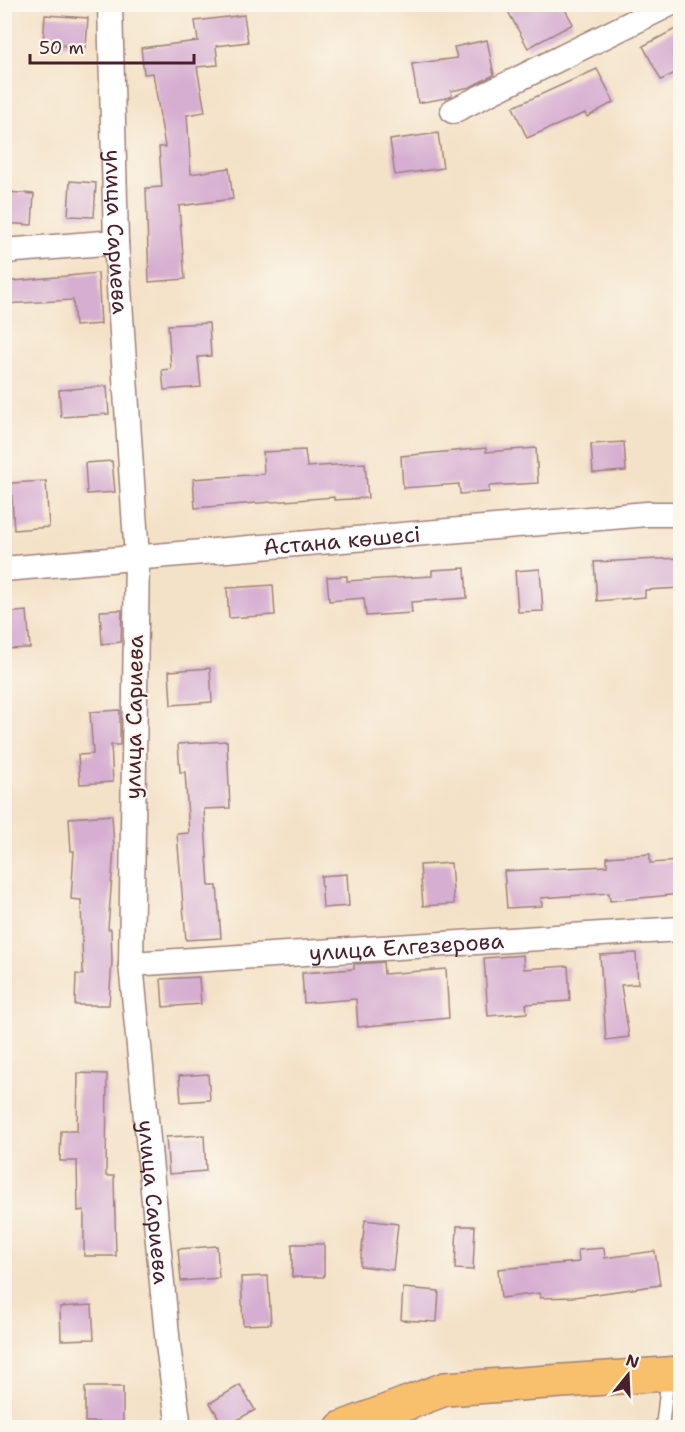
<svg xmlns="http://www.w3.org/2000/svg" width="685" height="1432" font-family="'Shantell Sans',sans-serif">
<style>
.building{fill:#d6aed1}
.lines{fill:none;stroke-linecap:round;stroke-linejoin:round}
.lane-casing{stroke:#9f807a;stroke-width:15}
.street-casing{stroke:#9f807a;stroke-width:27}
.primary-casing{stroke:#9f807a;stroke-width:36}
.lane{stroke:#fff;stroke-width:12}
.street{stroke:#fff;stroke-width:24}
.primary{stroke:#f8bf6c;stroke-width:33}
.labels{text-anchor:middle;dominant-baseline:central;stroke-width:4.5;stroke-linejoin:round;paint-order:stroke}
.street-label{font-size:22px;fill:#4a1f2b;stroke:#fbf7ec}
</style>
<rect width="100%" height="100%" fill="#fbf7ec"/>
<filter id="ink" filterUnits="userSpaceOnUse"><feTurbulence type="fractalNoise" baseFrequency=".0167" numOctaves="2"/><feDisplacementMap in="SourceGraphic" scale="12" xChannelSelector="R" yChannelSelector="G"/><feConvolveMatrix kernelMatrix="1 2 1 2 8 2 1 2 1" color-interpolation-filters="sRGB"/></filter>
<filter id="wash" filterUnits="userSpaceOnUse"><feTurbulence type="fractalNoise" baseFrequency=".008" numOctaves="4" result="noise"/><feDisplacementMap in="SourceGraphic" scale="24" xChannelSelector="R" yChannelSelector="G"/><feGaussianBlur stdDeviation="1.35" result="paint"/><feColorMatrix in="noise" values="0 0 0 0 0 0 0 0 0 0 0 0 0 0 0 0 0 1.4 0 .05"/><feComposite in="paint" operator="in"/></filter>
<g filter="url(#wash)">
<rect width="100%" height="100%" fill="#f4e2c8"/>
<g id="blocks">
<path class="building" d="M504,4h58l11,20 -45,24z
M45,15l43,3 -2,29 -43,-3z
M244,15l4,27 -32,4 2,19 -21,2 8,45 -18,3 4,59 38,-6 4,31 -54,7 6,73 -36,3 -3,-94 16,-1 -3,-40h6l-12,-74 -9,1 -3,-26 57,-7 -3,-20z
M681,26v44l-20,10 -18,-34z
M487,40l7,35 -24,12 -19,4 1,5 -6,2 -28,5 -6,-39 45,-6 -3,-11z
M597,69l17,33 -27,15 -2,-4 -58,25 -14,-31z
M438,133l5,35 -48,7 -5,-35z
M70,181l26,2 -2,34 -26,-1z
M6,192l28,2 -2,31 -28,-2z
M98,273l3,51 -26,2 -2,-26 -69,4v-22z
M209,323l2,33 -13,1 3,30 -37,3 -2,-20 9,-1 -3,-44z
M107,386l2,28 -48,3 -2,-27z
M624,442l2,29 -33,2 -2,-29z
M486,448v4l50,-4 2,35 -49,3v6l-29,2 -1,-10 -56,4 -2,-32z
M305,450l2,17 58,-4 3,35 -34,2v-3l-139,11 -2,-29 71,-5 -1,-22z
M112,461l3,31 -28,2 -2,-31z
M46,481l3,46 -35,3 -3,-47z
M681,558v30l-36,2v7l-48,4 -3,-39z
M465,568l2,30 -56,4 1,11 -46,3 -2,-18 -35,3 -2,-24 20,-1v5l85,-5v-6z
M540,569l3,42 -25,1 -3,-41z
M273,585l2,30 -46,3 -2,-30z
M122,610l-1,32 -19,2 -2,-33z
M27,611l3,37 -26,1v-36z
M210,668l2,34 -41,3 -2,-34z
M120,710v35h-9l2,37 -33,2 -2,-29 15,-1 -3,-42z
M227,741l3,67 -26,1 5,77h8l4,52 -35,2 -9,-106 12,-1 -4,-61h-5l-2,-28z
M112,815l2,33 -6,81h3l1,32 -3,44h-34l1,-31 7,1 -2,-75 -10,-1 3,-48h-3l-2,-33z
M650,854v9l31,-2v33l-71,7 -1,-8 -68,5 1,8 -35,2 -3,-37 103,-5v-9z
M451,863l3,41 -31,2 -3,-41z
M347,874l2,32 -26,2 -2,-32z
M636,953l2,31 -17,1 8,52 -23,3 -6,-85z
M523,955l1,14 44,-3 2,35 -44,3 1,9 -39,3 -4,-58z
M383,962l1,12 62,-5 3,49 -91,9 -2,-28 -52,4 -2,-30 52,-4v-5z
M199,977l2,27 -38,3 -2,-28z
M78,1073l29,1 -1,102h8l2,80h-32v-46l-6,1 -1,-50h-17l1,-30h16z
M208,1074l2,26 -29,2 -2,-26z
M204,1135l2,36 -37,3 -3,-37z
M365,1220l33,4 -5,46 -33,-4z
M457,1226h18l-2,44 -18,-1z
M292,1244h32v33h-32z
M217,1246l2,32 -38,3 -3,-32z
M604,1248l1,10 50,-7 5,34 -86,12 -34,1v-5l-39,5 -3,-29 81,-7 -1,-12z
M268,1276l3,48 -28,1 -2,-48z
M403,1288l36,3 -2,31 -36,-2z
M92,1305l2,34 -33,1 -1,-33z
M240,1385l15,25 -31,17 -14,-24z
M85,1387h38v35h-38z"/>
</g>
</g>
<g filter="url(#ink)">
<use href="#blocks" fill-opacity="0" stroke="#9f807a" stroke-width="1.5"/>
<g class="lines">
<g class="lane-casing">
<path id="lane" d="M662,1428l6,-53"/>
</g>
<g class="street-casing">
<g id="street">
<path id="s1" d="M110,4l6,238 21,315 -6,407 37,381 11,83"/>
<path d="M453,111l217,-107"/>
<path d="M4,251l112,-9"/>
<path id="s2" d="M4,569l643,-55h33"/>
<path id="s3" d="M131,964l549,-35"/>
</g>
</g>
<g class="primary-casing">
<path id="primary" d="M342,1428l103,-39 235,-16"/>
</g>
<use href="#lane" class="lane"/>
<use href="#street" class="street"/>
<use href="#primary" class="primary"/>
</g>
</g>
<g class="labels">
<g class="street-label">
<text stroke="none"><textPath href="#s1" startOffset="228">улица Сариева</textPath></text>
<text stroke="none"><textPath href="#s2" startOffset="339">Астана көшесі</textPath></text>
<text transform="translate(134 717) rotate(-89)">улица Сариева</text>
<text stroke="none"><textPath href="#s3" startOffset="276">улица Елгезерова</textPath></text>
<text stroke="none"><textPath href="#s1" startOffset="1200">улица Сариева</textPath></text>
</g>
</g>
<rect width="685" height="1432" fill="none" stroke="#fbf7ec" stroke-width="24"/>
<g transform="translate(628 1375) rotate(18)" stroke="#fbf7ec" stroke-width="4.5" paint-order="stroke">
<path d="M0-4.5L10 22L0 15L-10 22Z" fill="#4a1f2b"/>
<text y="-9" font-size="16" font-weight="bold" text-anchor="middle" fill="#4a1f2b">N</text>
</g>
<path d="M30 54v9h164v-9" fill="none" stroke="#4a1f2b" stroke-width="3"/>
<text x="39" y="54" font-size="18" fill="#4a1f2b" stroke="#fbf7ec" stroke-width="4.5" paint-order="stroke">50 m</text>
</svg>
